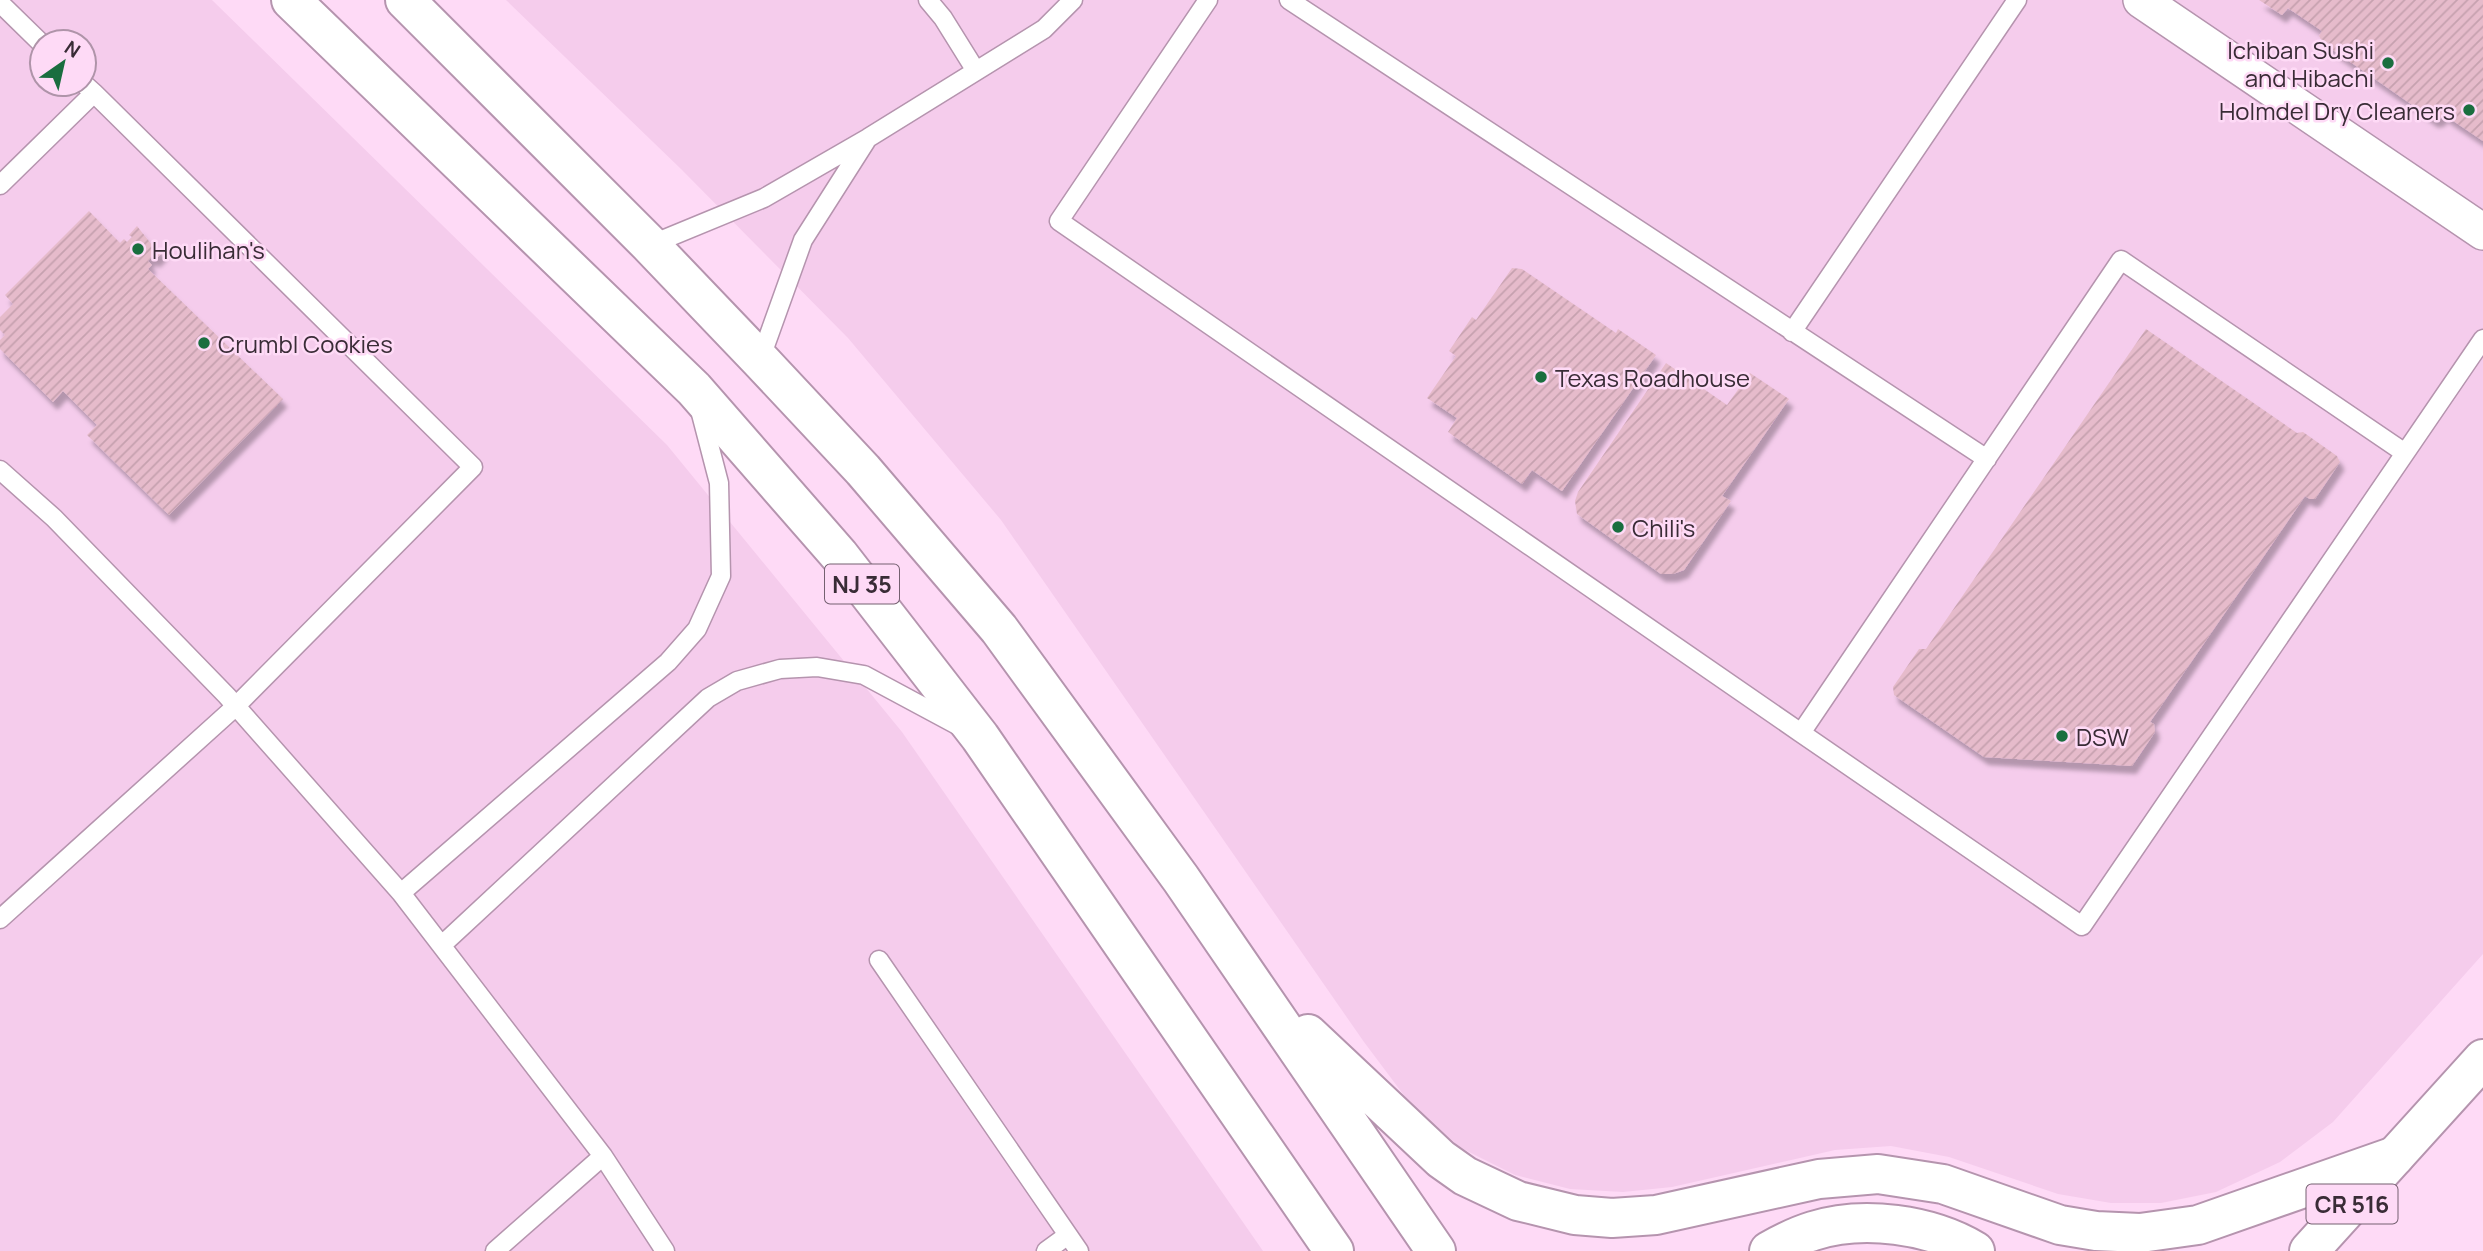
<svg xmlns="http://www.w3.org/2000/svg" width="2483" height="1251" font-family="Manrope,sans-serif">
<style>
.built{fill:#f5ccec;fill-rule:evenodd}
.building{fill:url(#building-hatch);filter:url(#shadow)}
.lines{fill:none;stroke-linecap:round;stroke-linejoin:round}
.lane-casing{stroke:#b594ae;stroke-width:21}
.street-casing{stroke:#b594ae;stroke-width:38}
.primary-casing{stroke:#b594ae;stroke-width:42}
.highway-casing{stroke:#b594ae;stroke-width:42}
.lane{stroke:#fff;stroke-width:18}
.street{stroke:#fff;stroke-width:35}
.primary{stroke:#fff;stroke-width:38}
.highway{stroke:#fff;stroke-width:38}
.poi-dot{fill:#1a6e3f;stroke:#fedaf6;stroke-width:2.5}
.labels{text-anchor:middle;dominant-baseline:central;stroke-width:5;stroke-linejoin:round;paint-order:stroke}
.shield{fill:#fedaf6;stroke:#746070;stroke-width:2}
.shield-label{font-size:23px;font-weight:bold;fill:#392c36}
.poi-label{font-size:24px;fill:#392c36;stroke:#fedaf6;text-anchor:start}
</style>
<defs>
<pattern id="building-hatch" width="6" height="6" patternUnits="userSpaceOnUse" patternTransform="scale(1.75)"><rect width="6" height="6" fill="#e6bbcb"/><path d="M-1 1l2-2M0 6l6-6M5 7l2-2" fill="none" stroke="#c6a1af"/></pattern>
<filter id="shadow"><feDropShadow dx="4.5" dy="8" stdDeviation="2" flood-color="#0004"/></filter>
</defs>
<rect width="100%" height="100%" fill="#fedaf6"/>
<path class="built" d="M0,0h212l455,445 235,287 361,519h-1263zM42,42h42v42h-42z
M506,0h1977v954l-150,168 -53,40 -64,30 -55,11h-50l-53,-9 -109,-37 -58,-11 -56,4 -163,37 -49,5 -53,-3 -55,-14 -54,-27 -49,-42 -48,-64 -363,-522 -153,-182 -167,-169z"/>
<path class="building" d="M2259,0h224v141l-40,-27 -2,4 -7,2 -111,-77 -4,-7 3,-5 -34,-23 -6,7z
M89,211l31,32 4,-4 3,3 5,-5 -3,-2 8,-9 15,19 2,-2 9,9 -8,8 -3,-3 -4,4 4,4 -4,4 135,130 -114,116 -82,-80 10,-10 -34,-34 -10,11 -53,-53v-9l5,-5 -5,-5v-13l13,-13 -8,-9z
M1512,268l10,1 94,64 2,-4 38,26 -94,136 -30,-21 -10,14 -74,-52 9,-14 -30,-20 29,-42 -7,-5 23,-34 4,3z
M2146,329l151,104 6,-1 34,24 3,6 -25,37h-5l-5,-3 -155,226 4,2 1,8 -23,34 -148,-9 -90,-62 -1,-8 26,-38h7z
M1666,363l61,42 23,-32 39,26 -67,97 9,5 -47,69 -11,4h-12l-84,-60 -2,-13 3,-9z"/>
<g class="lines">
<g class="lane-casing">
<path id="lane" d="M928,0l15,18 33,53
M1208,0l-149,221 742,512 320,-473 284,193
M1289,0l698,459
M0,3l42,41
M0,185l94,-92 -10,-9
M650,245l114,-47 104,-60 176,-109 29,-29
M1792,332l225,-332
M760,360l43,-120 63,-99
M0,470l54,48 173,178 174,197 202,263 62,95
M1801,733l281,193 401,-587
M401,893l267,-231 29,-33 24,-53 -2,-93 -19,-73
M0,919l235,-212 238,-240 -379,-374
M442,945l266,-247 29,-17 43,-12 37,-2 47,8 95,51
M879,960l200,291
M495,1251l108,-95
M1046,1251l22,-16"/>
</g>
<g class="street-casing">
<path id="street" d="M2141,0l342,232"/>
</g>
<g class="primary-casing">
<path id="primary" d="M2309,1251l174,-192"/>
</g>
<g class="highway-casing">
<path id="highway" d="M291,0l403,389 145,166 141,182 354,514
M405,0l245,245 110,115 103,110 136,159 182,250 255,372
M1308,1034l133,125 24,17 53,25 57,14 37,3 44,-3 163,-36 59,-5 65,10 117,41 36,6 44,2 58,-8 197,-69
M1769,1251c14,-8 28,-15 44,-20 50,-16 117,-7 162,20"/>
</g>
<use href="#lane" class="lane"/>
<use href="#street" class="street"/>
<use href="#primary" class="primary"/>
<use href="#highway" class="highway"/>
</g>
<g class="poi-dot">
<circle cx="2388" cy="63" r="7"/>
<circle cx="2469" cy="110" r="7"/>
<circle cx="138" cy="249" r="7"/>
<circle cx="204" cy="343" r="7"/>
<circle cx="1541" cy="377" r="7"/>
<circle cx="1618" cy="527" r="7"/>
<circle cx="2062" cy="736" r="7"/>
</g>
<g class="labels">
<g class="shield">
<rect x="825" y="564.5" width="74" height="39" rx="5"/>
<rect x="2306.5" y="1184.5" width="91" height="39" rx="5"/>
</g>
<g class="shield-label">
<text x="862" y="584">NJ 35</text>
<text x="2352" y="1204">CR 516</text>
</g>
<g class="poi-label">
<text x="2374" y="49" text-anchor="end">Ichiban Sushi<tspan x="2374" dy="28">and Hibachi</tspan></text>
<text x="2455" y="110" text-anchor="end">Holmdel Dry Cleaners</text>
<text x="152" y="249">Houlihan's</text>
<text x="218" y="343">Crumbl Cookies</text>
<text x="1555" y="377">Texas Roadhouse</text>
<text x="1632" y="527">Chili's</text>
<text x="2076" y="736">DSW</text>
</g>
</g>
<g transform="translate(63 63) rotate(34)"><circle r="33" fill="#fedaf6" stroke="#af94a9" stroke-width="2"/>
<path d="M0-5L12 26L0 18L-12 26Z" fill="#1a6e3f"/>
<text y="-10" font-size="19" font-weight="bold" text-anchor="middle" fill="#392c36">N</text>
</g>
</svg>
